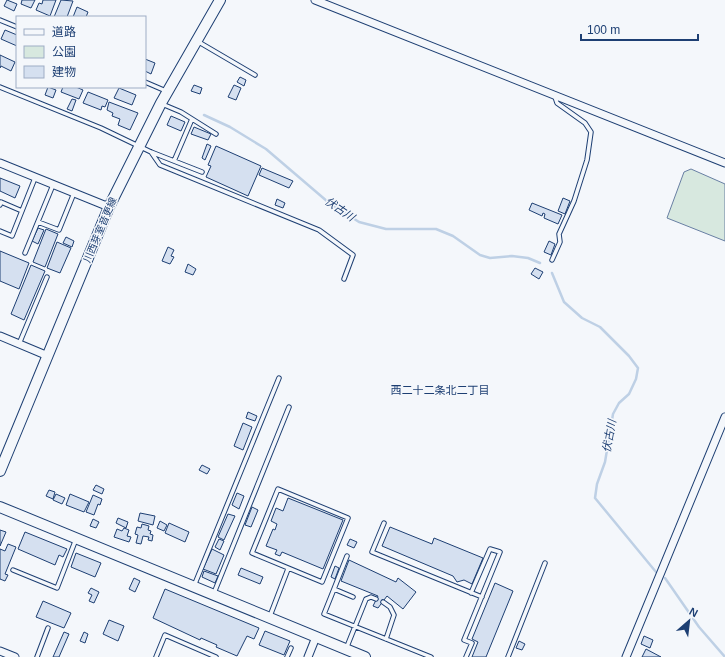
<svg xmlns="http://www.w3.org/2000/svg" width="725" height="657" font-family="Arial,'Noto Sans JP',sans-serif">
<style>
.green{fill:#d7e8df;stroke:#687fa3}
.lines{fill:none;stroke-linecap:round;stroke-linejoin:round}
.stream{stroke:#bed0e5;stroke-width:2.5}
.building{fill:#d5e0f0;stroke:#1d3f73}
.lane-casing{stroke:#1d3f73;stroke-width:5.5}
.street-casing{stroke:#1d3f73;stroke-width:9}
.secondary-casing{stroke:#1d3f73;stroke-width:12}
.lane{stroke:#f4f7fb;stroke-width:3.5}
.street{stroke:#f4f7fb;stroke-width:7}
.secondary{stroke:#f4f7fb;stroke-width:10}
.labels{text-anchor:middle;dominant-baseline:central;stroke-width:3;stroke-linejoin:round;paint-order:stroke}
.street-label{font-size:10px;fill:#1d3f73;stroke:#f4f7fb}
.water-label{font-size:11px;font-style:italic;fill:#1d3f73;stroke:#f4f7fb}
.neighbourhood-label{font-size:11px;fill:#1d3f73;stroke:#f4f7fb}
</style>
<rect width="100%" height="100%" fill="#f4f7fb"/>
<path class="green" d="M691,169l34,15v57l-58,-23 17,-46z"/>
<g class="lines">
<path class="stream" d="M204,115l26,12 36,22 62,53 31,20 27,7h50l17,7 27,19 10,3 22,-2 16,2 12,5
M552,273l12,29 18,16 18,9 29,29 9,12 -2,11 -7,15 -10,9 -6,11 -8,48 -8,22 -2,14 61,74
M665,578l34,49 26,30"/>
</g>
<path class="building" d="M7,0l10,4 -3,7 -10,-5z
M22,0h13l-4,8 -10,-4z
M43,0h13l-6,16 -14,-6 3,-7 3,1z
M61,0l12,1 -6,16h-13z
M77,7l11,5 -2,5h-13z
M5,30l12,5v11l-16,-7z
M0,55l15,7 -4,9 -10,-5 -1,2z
M145,59l10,4 -4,11 -6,-3z
M240,77l6,3 -2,6 -7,-4z
M194,85l8,3 -2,6 -9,-3z
M234,85l7,3 -5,12 -8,-3z
M48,87l8,3 -3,8 -8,-3z
M63,87h13l7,3 -4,9 -18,-7z
M119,88l17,7 -4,10 -18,-7z
M88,92l20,8 -3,7 -3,-1 -1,4 -18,-7z
M72,99l4,1 -4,11 -5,-2z
M109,102l29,11 -8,17 -12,-5 2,-6 -8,-3 1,-3 -6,-3z
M171,116l14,6 -4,9 -14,-6z
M194,127l17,7 -3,6 -17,-6z
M207,144l4,2 -6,14 -3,-2z
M216,146l45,20 -13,30 -42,-19 5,-11 -3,-1z
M262,168l31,13 -4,7 -30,-13z
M0,178l20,8 -5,12 -15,-7z
M563,198l7,3 -5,13 -7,-3z
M277,199l8,4 -2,5 -8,-3z
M532,203l30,12 -4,9 -14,-6 1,-4 -2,-1 -1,3 -13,-6z
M38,228l6,2 -6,14 -6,-3z
M46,229l12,5 -13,33 -12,-5z
M66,237l8,4 -2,6 -9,-4z
M549,241l6,3 -4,11 -7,-3z
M57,242l14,6 -11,25 -13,-5z
M168,247l6,3 -3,6 3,1 -4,7 -8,-3z
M0,251l29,12 -10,26 -19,-8z
M188,264l8,5 -3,6 -8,-3z
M31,265l14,6 -21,49 -13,-6z
M535,268l8,4 -4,7 -8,-5z
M248,412l9,4 -2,5 -9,-3z
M243,423l9,4 -9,23 -9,-4z
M202,465l8,4 -3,5 -8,-4z
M96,485l8,4 -2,5 -9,-4z
M49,490l6,2 -2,7 -7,-3z
M237,493l7,3 -5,13 -7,-4z
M56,494l9,4 -3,6 -9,-4z
M70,494l19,8 -5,10 -18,-7z
M93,495l9,4 -2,6 -2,-1 -4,11 -8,-3z
M288,498l55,22 -20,49 -41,-17 -2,4 -5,-2 2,-4 -11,-4 7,-17 2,1 2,-6 -6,-3 5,-13 7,3z
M252,507l6,3 -7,17 -6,-2z
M140,513l15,3 -2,9 -15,-4z
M228,514l7,2 -11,24 -6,-3z
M118,518l10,4 -2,6 -10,-5z
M93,519l6,3 -3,6 -6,-2z
M160,521l7,4 -3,6 -7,-3z
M169,523l20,9 -4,10 -20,-9z
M142,524l7,2 -1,4 3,1 -1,3 3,1 -1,6 -4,-1 1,-3 -6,-1 -2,8 -5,-1 2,-8 -3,-1 2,-7 4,1z
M390,527l42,17 2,-6 49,20 -11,26 -8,-4 -7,2 -4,-6 -71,-30z
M124,528l5,2 -2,6 4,1 -2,5 -15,-5 3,-8 5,2z
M0,530l6,2 -6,14z
M25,532l42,17 -4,8 -4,-2 -4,10 -37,-16z
M219,539l5,2 -4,9 -5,-3z
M350,539l7,3 -3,6 -7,-3z
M8,544l8,3 -11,27 3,1 -3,6 -5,-2v-30l5,2z
M212,549l12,6 -8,19 -13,-5z
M76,553l25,10 -6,14 -24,-10z
M349,560l47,22 2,-4 18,14 -13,17 -16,-13 -9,12 -5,-2 5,-10 -37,-15z
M335,566l4,2 -4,11 -4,-2z
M241,568l22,9 -3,7 -22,-9z
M204,571l14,5 -3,7 -13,-6z
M134,578l6,3 -5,11 -6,-3z
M495,583l18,8 -27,66h-14l6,-15 -6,-3z
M91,588l8,4 -5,11 -5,-2 3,-6 -4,-2z
M165,589l94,39 -5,11 -7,-3 -10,20 -21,-9 1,-2 -16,-7 -1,2 -47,-22z
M43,601l28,12 -7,15 -28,-11z
M109,620l15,6 -6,15 -15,-7z
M265,631l25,10 -6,14 -25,-10z
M64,632l5,2 -10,23h-6z
M84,632l4,2 -3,9 -5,-2z
M644,636l9,4 -3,8 -9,-4z
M519,641l6,3 -3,6 -6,-2z
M646,649l15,8h-19z"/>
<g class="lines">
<g class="lane-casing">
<path id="lane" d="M0,20l17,7
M197,41l58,34
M145,82l21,9
M0,87l101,41 50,24 51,20
M162,104l19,8 35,22
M151,152l9,13 159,65 34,25 -9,24
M174,161l18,-42
M0,205l1,-3 21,9
M38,222l21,8 15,-37
M0,231l12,5 23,-58
M25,253l28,-68
M552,260l8,-18 -1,-8 15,-33 13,-41 4,-28 -6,-9 -28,-20 -2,-6
M19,344l28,-67
M278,489l70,29 -26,64 -70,-29z
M384,523l-12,29 110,45
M13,570l44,18 19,-49
M194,586l85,-208
M334,589l13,-33
M214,593l75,-186
M353,597l-19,-8 -10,25 107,43
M383,602l7,5 4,8 -8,24
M270,616l18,-47
M346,649l20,-50 5,-2 5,2
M37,657l11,-29
M156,657l9,-22 51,22
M287,657l4,-9
M466,657l6,-14 -8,-3 36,-88 -10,-3 -19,44
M508,657l37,-94"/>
</g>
<g class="street-casing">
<path id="street" d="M315,0l410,163
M0,163l109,44
M0,336l48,20
M0,651l15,6
M308,657l8,-20
M626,657l99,-240"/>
</g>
<g class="secondary-casing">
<path id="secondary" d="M0,471l109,-264 52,-104 59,-103
M0,507l365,150"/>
</g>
<use href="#lane" class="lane"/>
<use href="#street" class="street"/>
<use href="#secondary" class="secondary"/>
</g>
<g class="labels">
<g class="street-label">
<text transform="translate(100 230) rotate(-67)">川西芽室音更線</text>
</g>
<g class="water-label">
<text transform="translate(340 209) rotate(34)">伏古川</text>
<text transform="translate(609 436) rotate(-80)">伏古川</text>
</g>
<g class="neighbourhood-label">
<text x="440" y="390">西二十二条北二丁目</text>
</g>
</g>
<rect x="16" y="16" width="130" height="72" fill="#f4f7fb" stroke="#9eadc5"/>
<rect x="24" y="29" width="20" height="6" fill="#f4f7fb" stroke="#9eadc5"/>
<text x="52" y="36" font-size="12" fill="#1d3f73">道路</text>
<rect x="24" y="46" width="20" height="12" fill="#d7e8df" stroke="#9eadc5"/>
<text x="52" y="56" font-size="12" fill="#1d3f73">公園</text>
<rect x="24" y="66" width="20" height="12" fill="#d5e0f0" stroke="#9eadc5"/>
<text x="52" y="76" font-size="12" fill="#1d3f73">建物</text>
<g transform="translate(689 621) rotate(28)" stroke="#f4f7fb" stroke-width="3" paint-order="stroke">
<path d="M0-3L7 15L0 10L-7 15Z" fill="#1d3f73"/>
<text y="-6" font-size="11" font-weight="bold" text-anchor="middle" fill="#1d3f73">N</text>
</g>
<path d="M581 34v6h117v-6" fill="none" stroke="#1d3f73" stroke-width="2"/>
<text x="587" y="34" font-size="12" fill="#1d3f73" stroke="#f4f7fb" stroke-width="3" paint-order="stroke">100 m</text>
</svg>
